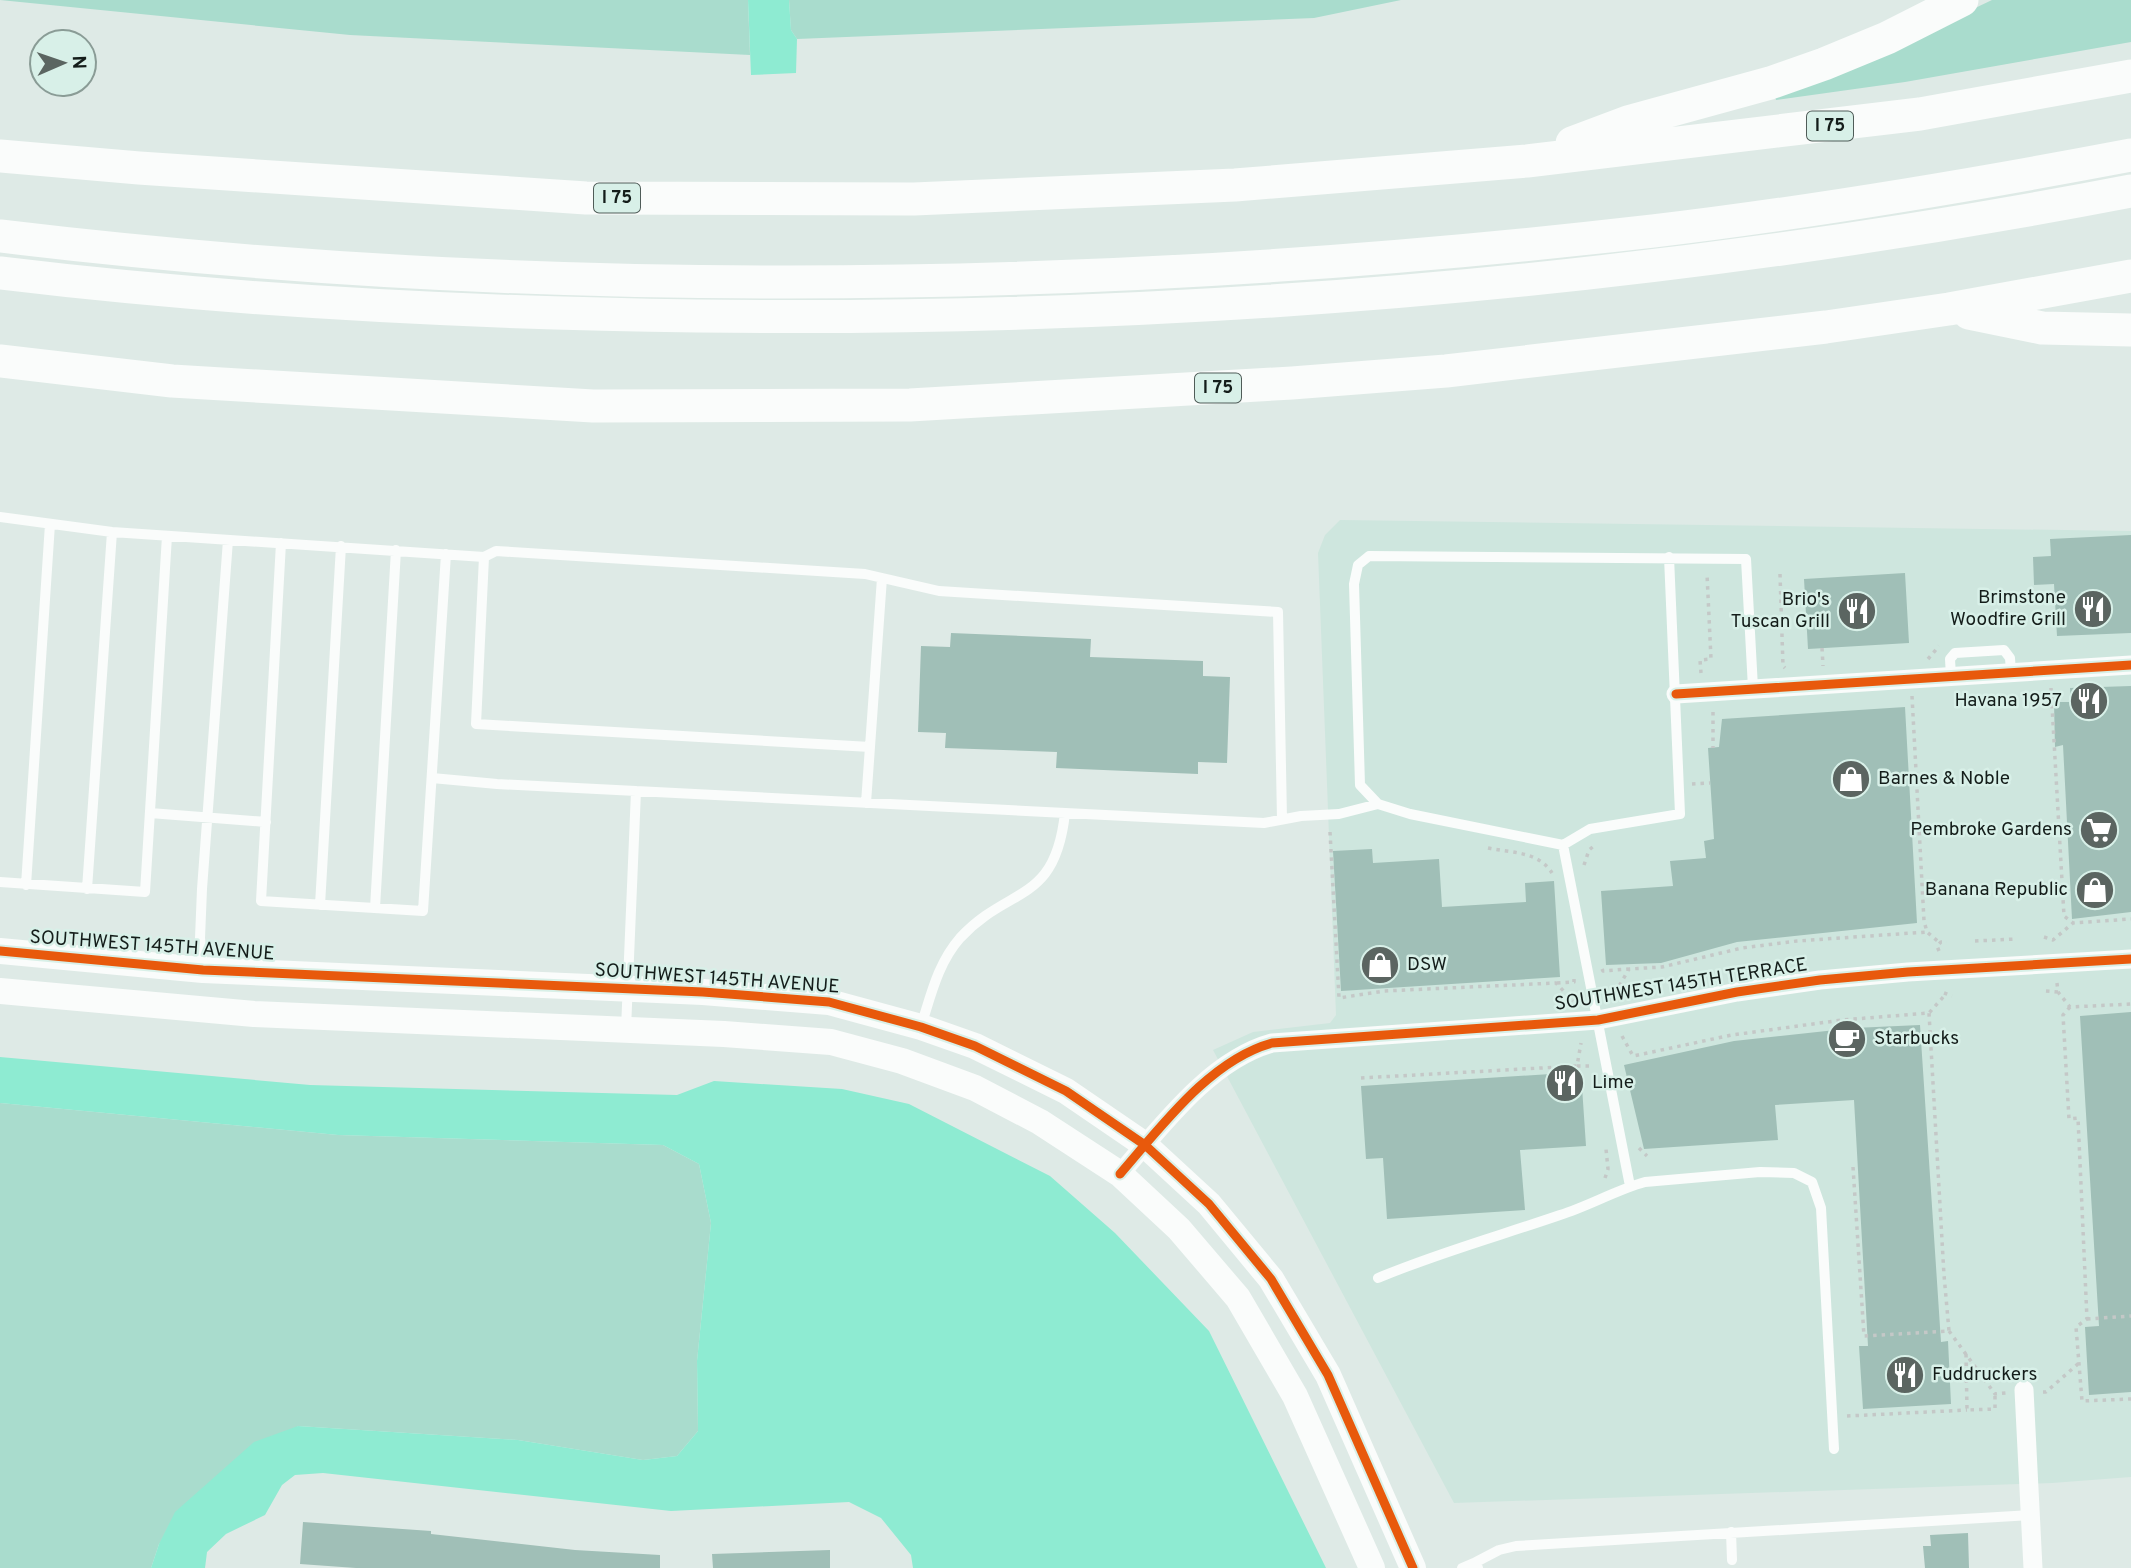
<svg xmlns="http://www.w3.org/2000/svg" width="2131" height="1568" font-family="Overpass,sans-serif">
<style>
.built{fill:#cee6de}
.green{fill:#a9dccd}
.water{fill:#8eebd2}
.building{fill:#a0bfb7}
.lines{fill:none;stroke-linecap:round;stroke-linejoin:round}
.path{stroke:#c4c8c7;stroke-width:3.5;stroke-dasharray:3.5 5;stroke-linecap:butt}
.lane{stroke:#fafcfb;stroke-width:10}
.street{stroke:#fafcfb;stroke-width:19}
.secondary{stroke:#fafcfb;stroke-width:26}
.highway{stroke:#fafcfb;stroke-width:33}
.cycleway-casing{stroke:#d8f0e8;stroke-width:13}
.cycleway{stroke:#e8590c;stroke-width:9}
.labels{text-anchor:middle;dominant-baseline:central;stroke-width:5;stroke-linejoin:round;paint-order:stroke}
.shield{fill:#d8f0e8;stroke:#4f5c58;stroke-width:2}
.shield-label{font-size:18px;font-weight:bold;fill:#141d1a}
.poi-label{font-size:19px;fill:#141d1a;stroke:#d8f0e8;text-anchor:end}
.street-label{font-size:19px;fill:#141d1a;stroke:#d8f0e8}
</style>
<rect width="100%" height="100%" fill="#deeae6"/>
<path class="built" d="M1340,520l791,11v946l-79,6 -598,20 -241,-453 40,-18 77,-9 6,-8 -18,-462 7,-18z"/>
<path class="green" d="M0,0h748l2,55 -400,-20z
M789,0h612l-87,18 -517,21 -6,-9z
M1992,0h139v42l-226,40 -129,18 -2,-7 136,-54z
M0,1103l338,32 325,10 36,19 12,59 -14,138 1,70 -21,25 -34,4 -125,-20 -220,-14 -139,118 -8,24h-151z"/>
<path class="water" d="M748,0h41l2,30 6,9 -1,34 -45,2z
M0,1057l310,28 367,10 37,-14 128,8 67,15 141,72 65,57 94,98 117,237h-413l-2,-13 -30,-37 -32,-16 -178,9 -348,-38 -28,2 -13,10 -17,30 -39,19 -19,18 -2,16h-54l8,-24 16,-32 79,-70 44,-16 220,14 125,20 34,-4 21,-25 -1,-70 14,-138 -12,-59 -36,-19 -325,-10 -338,-32z"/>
<path class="building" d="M2131,535v98l-74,3 -3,-52 -20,1 -1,-28 18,-1 -1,-17z
M1905,573l4,70 -101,6 -4,-70z
M951,633l140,6 -1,18 113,4v15l27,1 -3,86 -29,-1v12l-142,-6 1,-16 -112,-4 1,-15 -28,-1 3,-86 29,1z
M2131,686v226l-59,7 -9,-174 -8,2 -1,-45h17l-1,-14z
M1905,707l12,216 -180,19 -76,21 -55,2 -5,-74 72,-5 -3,-25 36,-3 -2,-17 10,-2 -6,-91 11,-1 3,-28z
M1372,849l1,14 66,-4 3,48 84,-5 -1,-19 29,-2 6,96 -219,14 -8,-140z
M2131,1012v380l-42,3 -4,-68 14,-1 -19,-310z
M1920,1025l21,317 7,-1 3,63 -88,5 -4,-63h9l-14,-246 -79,5 3,35 -134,9 -20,-84 110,-24 120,-13z
M1581,1072l5,74 -66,4 5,60 -138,9 -4,-61 -17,1 -5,-73z
M303,1522l128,9v3l144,16 85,5v13h-304l-56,-4z
M1968,1533l1,35h-44l-2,-22h8l-1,-11z
M830,1550v18h-117l-1,-14z"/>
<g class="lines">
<path class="path" d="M1780,574l3,92 2,2
M1822,648l1,18
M1928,659l11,-13
M1701,673l-1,-13 11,-1 -4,-85
M2051,688l13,228 9,7
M1912,696l12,225 3,11 13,11
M1713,712v36
M1692,784l18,-1
M1330,832l9,166 45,-7 172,-8 17,18
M1488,848c24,5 50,3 64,25
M1584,865l5,-15 6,-5
M2044,937l9,3 20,-17 58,-4
M1975,941l40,-2
M1939,951l-2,-5 4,-4h6
M1602,969l1,2 25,-2
M1557,983l17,-1v-3
M2057,983l1,9 12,15 61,-3
M2046,991l12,1
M1615,993l14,-24 33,-2 80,-19 55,-7 130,-9
M1944,993l8,3
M2070,1007l-7,8 6,104 9,-1 9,201 -11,8 6,74 49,-2
M1622,1036l11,20 99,-21 110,-15 87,-7 16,-18
M1577,1066h16
M1361,1078l216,-12 4,-23
M1639,1148l8,8
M1853,1167l11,169 85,-5 -5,-56 -15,-262
M1605,1178l3,-9 -2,-20
M2087,1319l44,-3
M1949,1331l46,63 11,-1
M1966,1354l1,56 28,-1v-15
M2043,1392h3l33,-29
M1847,1416l120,-6"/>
<path class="lane" d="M0,517l112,15 372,25
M281,543l-20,358 162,10 23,-357
M1669,557l11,257 -90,15 -27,16 -153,-31 -32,-10 -18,-19 -6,-201 4,-19 11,-9 377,3 7,129
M1951,676l-1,-17 5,-6 49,-3 6,8 1,14
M870,747l-394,-23 8,-167 12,-6 369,23 74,17 339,21 4,207
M432,778l65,6 767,39 37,-7 38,-2 39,-10
M866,803l16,-225
M150,813l116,9
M1563,845l67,341
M0,882l145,10 22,-356
M26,885l24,-361
M87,889l25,-357
M320,905l21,-359
M375,908l21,-358
M203,968l-3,-30 2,-49 26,-349
M921,1026c10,-31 17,-63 39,-88 49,-53 95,-33 105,-125
M626,1029l10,-238
M1378,1278c59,-25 121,-42 182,-63 29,-9 56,-25 85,-33l115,-10 34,1 18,9 9,26 13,241
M1731,1532l1,28
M1462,1568l14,-6
M1478,1568l-2,-6 23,-12 17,-4 515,-31"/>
<path class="street" d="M1676,694l455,-29
M1120,1174c41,-47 90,-114 152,-131l326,-23 139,-28 83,-12 88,-8 223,-13
M2024,1390l9,178"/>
<path class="secondary" d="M0,951l203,19 500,22 126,10 92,25 54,19 91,45 79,54 64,59 62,75 57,96 85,193
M0,991l254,23 470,20 107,8 71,19 73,27 65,34 80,52 59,55 59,69 57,98 77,172"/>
<path class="highway" d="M1572,143l56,-21 142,-39 54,-19 63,-26 75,-38
M0,156l139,12 447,30 328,1 321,-14 292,-24 393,-47 211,-38
M0,236c548,66 1105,58 1653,-5 160,-19 320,-46 478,-76
M0,273c231,28 465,40 698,43 480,6 961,-34 1433,-125
M1969,313l73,15 89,2
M0,361l172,20 421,25 317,-1 382,-22 154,-12 380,-44 123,-18 182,-33"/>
<g class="cycleway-casing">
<path id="cycleway" d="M1676,694l455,-29
M0,951l203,19 500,22 126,10 92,25 54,19 91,45 79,54 64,59 62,75 57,96 85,193
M1120,1174c41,-47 90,-114 152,-131l326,-23 139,-28 83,-12 88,-8 223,-13"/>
</g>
<use href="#cycleway" class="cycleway"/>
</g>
<defs>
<g id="restaurant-disc" transform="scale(2.0125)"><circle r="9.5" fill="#5b6561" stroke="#d8f0e8"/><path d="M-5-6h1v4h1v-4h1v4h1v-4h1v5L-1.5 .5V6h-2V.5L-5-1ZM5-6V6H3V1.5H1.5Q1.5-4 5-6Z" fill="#fff"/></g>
<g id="shop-disc" transform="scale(2.0125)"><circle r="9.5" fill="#5b6561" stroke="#d8f0e8"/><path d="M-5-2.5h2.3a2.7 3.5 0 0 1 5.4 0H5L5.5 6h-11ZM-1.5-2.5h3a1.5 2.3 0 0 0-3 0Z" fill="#fff"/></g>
<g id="supermarket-disc" transform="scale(2.0125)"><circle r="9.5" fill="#5b6561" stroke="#d8f0e8"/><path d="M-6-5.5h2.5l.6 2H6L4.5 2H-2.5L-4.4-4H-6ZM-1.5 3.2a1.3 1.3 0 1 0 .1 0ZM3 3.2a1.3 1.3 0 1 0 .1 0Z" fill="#fff"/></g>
<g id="cafe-disc" transform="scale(2.0125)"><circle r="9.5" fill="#5b6561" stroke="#d8f0e8"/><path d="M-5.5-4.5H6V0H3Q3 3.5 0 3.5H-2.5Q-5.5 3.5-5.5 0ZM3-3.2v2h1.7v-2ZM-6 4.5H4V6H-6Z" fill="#fff"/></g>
</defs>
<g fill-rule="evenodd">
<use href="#restaurant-disc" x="2093" y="609"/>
<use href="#restaurant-disc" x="1857" y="611"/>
<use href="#restaurant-disc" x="2089" y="701"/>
<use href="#shop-disc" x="1851" y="779"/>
<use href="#supermarket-disc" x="2099" y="830"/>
<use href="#shop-disc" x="2095" y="890"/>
<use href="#shop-disc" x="1380" y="965"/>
<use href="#cafe-disc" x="1847" y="1039"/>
<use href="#restaurant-disc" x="1565" y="1083"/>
<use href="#restaurant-disc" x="1905" y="1375"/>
</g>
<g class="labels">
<g class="shield">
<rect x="1807" y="111.5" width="46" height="29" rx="5"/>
<rect x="594" y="183.5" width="46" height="29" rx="5"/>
<rect x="1195" y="373.5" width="46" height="29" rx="5"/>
</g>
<g class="shield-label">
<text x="1830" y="126">I 75</text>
<text x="617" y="198">I 75</text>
<text x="1218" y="388">I 75</text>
</g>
<g class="poi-label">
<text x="2066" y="598">Brimstone<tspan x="2066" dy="22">Woodfire Grill</tspan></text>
<text x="1830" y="600">Brio's<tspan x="1830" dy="22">Tuscan Grill</tspan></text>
<text x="2062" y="701">Havana 1957</text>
<text x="1878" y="779" text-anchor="start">Barnes &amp; Noble</text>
<text x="2072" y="830">Pembroke Gardens</text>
<text x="2068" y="890">Banana Republic</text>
<text x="1407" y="965" text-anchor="start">DSW</text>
<text x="1874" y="1039" text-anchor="start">Starbucks</text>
<text x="1592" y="1083" text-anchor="start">Lime</text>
<text x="1932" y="1375" text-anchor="start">Fuddruckers</text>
</g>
<g class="street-label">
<text transform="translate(152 946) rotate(4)">SOUTHWEST 145TH AVENUE</text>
<text transform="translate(717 979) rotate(4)">SOUTHWEST 145TH AVENUE</text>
<text transform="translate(1681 985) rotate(-9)">SOUTHWEST 145TH TERRACE</text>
</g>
</g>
<g transform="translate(63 63) rotate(88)"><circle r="33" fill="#d8f0e8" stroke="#8a9c96" stroke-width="2"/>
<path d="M0-5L12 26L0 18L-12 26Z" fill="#5b6561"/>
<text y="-10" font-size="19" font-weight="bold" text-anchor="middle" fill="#141d1a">N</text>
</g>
</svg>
